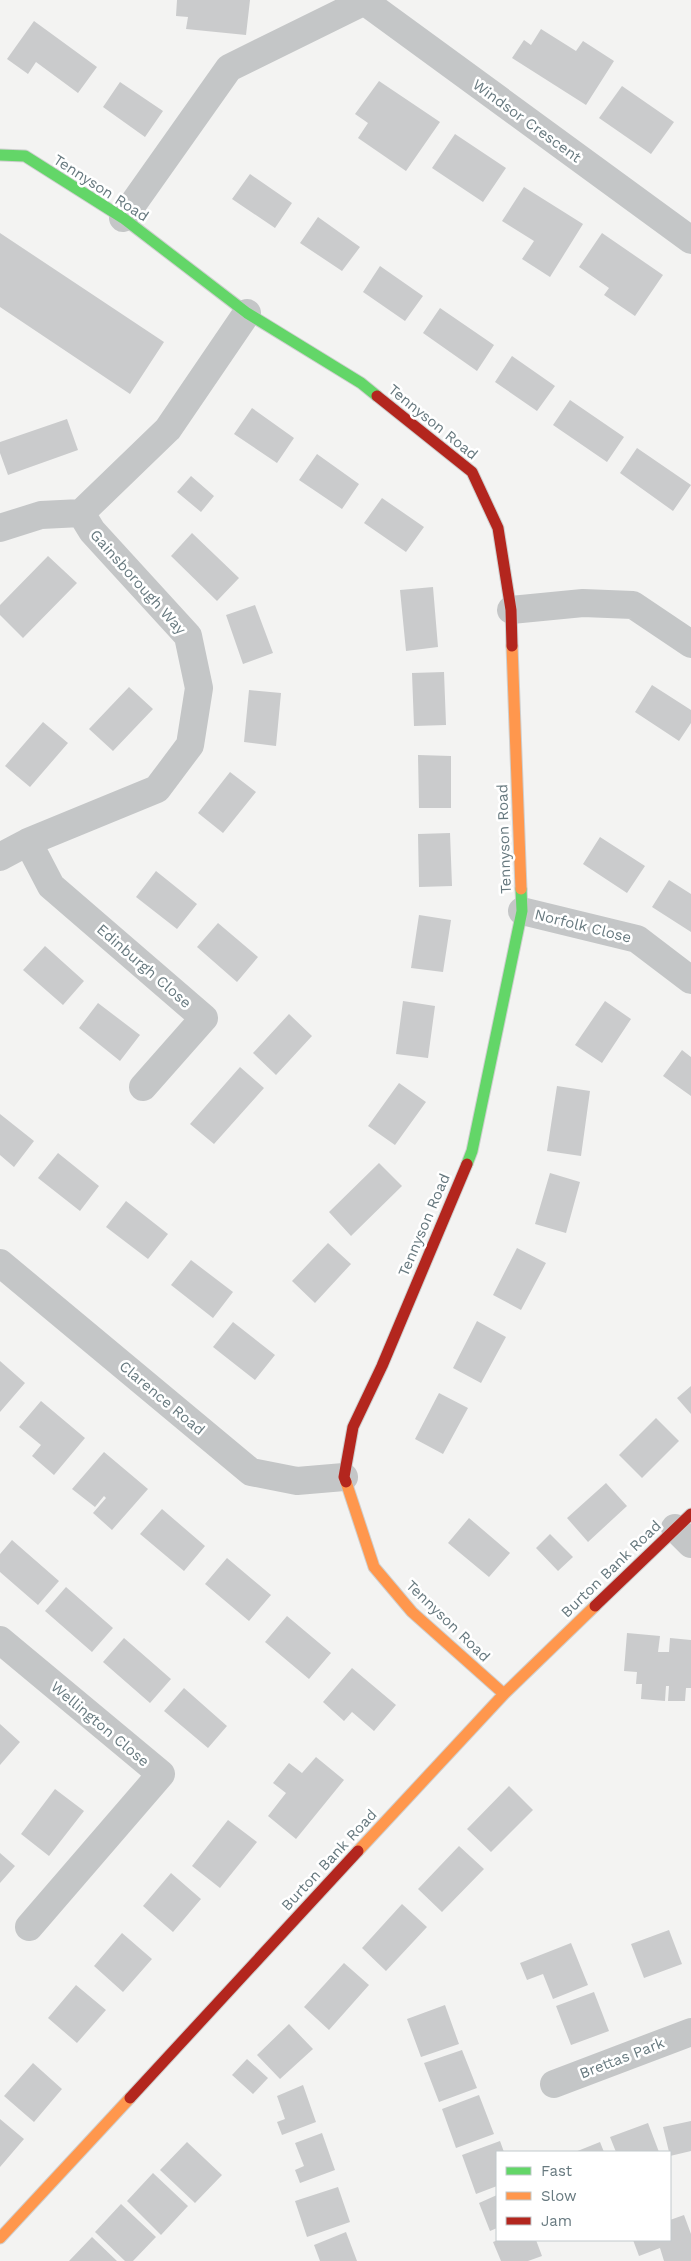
<svg xmlns="http://www.w3.org/2000/svg" width="691" height="2261" font-family="'Work Sans',sans-serif">
<style>
.building{fill:#cacbcc}
.lines{fill:none;stroke-linecap:round;stroke-linejoin:round}
.fast-casing{stroke:#cecfcf;stroke-width:13}
.slow-casing{stroke:#cecfcf;stroke-width:13}
.jam-casing{stroke:#cecfcf;stroke-width:13}
.street{stroke:#c4c6c7;stroke-width:28}
.fast{stroke:#63d668;stroke-width:11}
.slow{stroke:#ff974d;stroke-width:11}
.jam{stroke:#b3261e;stroke-width:11}
.labels{text-anchor:middle;dominant-baseline:central;stroke-width:5;stroke-linejoin:round;paint-order:stroke}
.street-label{font-size:15px;fill:#67797f;stroke:#fff}
</style>
<rect width="100%" height="100%" fill="#f3f3f2"/>
<path class="building" d="M177,0h73l-4,35 -60,-6 2,-12 -12,-1z
M34,21l63,46 -19,26 -42,-31 -8,12 -21,-15z
M541,29l35,22 7,-10 31,20 -28,44 -74,-47 12,-18 7,5z
M379,81l61,41 -34,49 -48,-33 10,-15 -13,-9z
M120,82l43,29 -18,26 -42,-30z
M622,86l52,36 -23,32 -52,-36z
M455,134l51,34 -23,34 -51,-34z
M250,174l42,29 -17,25 -43,-29z
M524,187l59,37 -33,53 -28,-18 12,-18 -32,-20z
M318,217l42,30 -18,24 -42,-28z
M0,233l164,109 -34,52 -130,-87z
M602,233l61,42 -28,41 -31,-21 5,-7 -30,-21z
M380,266l43,30 -18,25 -42,-29z
M440,308l54,37 -17,26 -54,-38z
M512,356l43,30 -18,25 -42,-29z
M570,400l54,37 -17,25 -54,-37z
M252,408l42,30 -17,25 -43,-29z
M67,419l11,31 -70,25 -8,-22v-11z
M637,448l54,37 -18,26 -53,-38z
M317,454l42,30 -17,25 -43,-29z
M191,476l23,20 -13,16 -24,-20z
M382,498l42,29 -18,25 -42,-29z
M192,533l47,45 -22,23 -46,-45z
M48,556l29,27 -54,55 -23,-23v-10z
M433,587l5,60 -32,4 -6,-61z
M255,605l18,48 -30,11 -17,-49z
M444,672l2,53 -32,1 -2,-53z
M652,685l39,25v13l-12,18 -44,-29z
M129,687l24,22 -40,42 -24,-22z
M249,690l32,3 -5,53 -32,-4z
M43,722l25,21 -38,44 -25,-21z
M418,755l33,1v52h-32z
M230,772l26,20 -33,41 -25,-20z
M450,833l2,53 -33,1 -1,-53z
M600,837l45,29 -18,27 -44,-29z
M156,871l41,33 -20,25 -41,-32z
M669,880l22,14v38l-39,-25z
M419,915l32,5 -8,52 -32,-4z
M218,923l40,34 -21,25 -40,-35z
M45,946l39,35 -21,24 -40,-35z
M403,1001l32,5 -7,52 -32,-4z
M605,1001l26,18 -29,44 -27,-18z
M98,1003l42,32 -20,26 -41,-33z
M289,1014l23,22 -36,39 -23,-22z
M682,1050l9,7v39l-28,-20z
M240,1067l24,21 -50,56 -24,-20z
M399,1083l27,19 -31,43 -27,-19z
M557,1086l33,5 -9,65 -34,-5z
M0,1114l34,27 -20,26 -14,-12z
M58,1153l41,33 -19,25 -42,-33z
M379,1163l23,23 -51,50 -22,-24z
M550,1173l30,9 -14,51 -31,-9z
M126,1201l42,33 -20,25 -42,-32z
M328,1243l23,21 -36,39 -23,-22z
M517,1248l29,15 -25,47 -28,-15z
M191,1260l42,32 -20,26 -42,-33z
M477,1321l29,16 -25,46 -28,-15z
M233,1322l42,33 -20,25 -42,-33z
M0,1361l25,22 -25,29z
M691,1386v28l-14,-16z
M439,1393l29,15 -25,46 -28,-15z
M41,1401l44,37 -31,37 -22,-19 9,-11 -22,-18z
M656,1418l23,23 -37,37 -23,-23z
M104,1452l44,37 -36,41 -19,-17 13,-15 -2,-2 -9,11 -23,-18z
M606,1483l21,23 -39,36 -21,-24z
M162,1509l43,37 -21,25 -44,-37z
M469,1518l41,35 -21,24 -41,-34z
M550,1534l23,23 -15,14 -22,-23z
M12,1540l47,41 -21,24 -38,-33v-18z
M227,1558l44,37 -22,26 -44,-37z
M66,1587l47,41 -21,24 -47,-41z
M287,1616l44,37 -22,26 -44,-37z
M627,1633l33,3 -2,16h11l1,-14 21,2v48h-5l-1,13h-17l1,-15h-3l-1,15 -24,-2 1,-15h-6l1,-12 -13,-1z
M124,1638l47,41 -21,24 -47,-41z
M352,1668l44,37 -22,26 -22,-19 -8,9 -21,-19z
M184,1688l43,38 -19,22 -44,-37z
M0,1724l20,18 -20,23z
M316,1757l28,23 -48,59 -28,-23 18,-23 -13,-10 16,-20 13,10z
M509,1786l24,24 -42,42 -24,-23z
M55,1789l29,22 -35,45 -28,-22z
M228,1820l29,22 -37,46 -28,-22z
M459,1846l25,23 -42,43 -24,-23z
M0,1853l15,13 -15,17z
M171,1873l30,26 -28,33 -30,-26z
M402,1904l25,23 -41,44 -24,-23z
M669,1930l13,34 -38,14 -13,-34z
M122,1933l30,26 -29,33 -29,-26z
M571,1943l17,42 -35,14 -10,-25 -16,6 -7,-17z
M344,1963l25,22 -40,45 -25,-23z
M76,1985l30,25 -29,33 -29,-25z
M594,1992l15,39 -38,14 -15,-39z
M445,2005l14,39 -38,13 -14,-38z
M289,2024l24,25 -33,30 -23,-24z
M462,2050l15,38 -38,14 -15,-39z
M247,2059l21,19 -15,16 -21,-19z
M33,2063l29,26 -28,33 -30,-26z
M303,2085l13,37 -34,13 -5,-13 8,-3 -8,-23z
M479,2095l15,39 -38,14 -14,-39z
M0,2119l24,20 -24,28z
M691,2121v30l-21,5 -7,-29z
M648,2123l11,29h-43l-6,-15z
M322,2133l13,37 -35,13 -5,-13 9,-4 -9,-23z
M500,2141l4,11h-7v34l-21,8 -14,-39z
M187,2142l35,33 -27,28 -35,-33z
M600,2142l4,10h-29z
M153,2173l35,33 -27,29 -34,-34z
M338,2187l12,35 -43,15 -12,-36z
M497,2195v33l-7,3 -11,-28z
M121,2204l35,33 -23,24h-8l-30,-29z
M684,2215l7,19v27h-27l-4,-13 -21,8 -6,-16h37v-20z
M346,2232l11,29h-37l-6,-16z
M92,2237l25,24h-48z
M498,2240h38l6,16 -14,5h-27l-8,-19z"/>
<g class="lines">
<g class="fast-casing">
<path id="fast" d="M0,155l25,1 98,62 124,95 114,70 16,13
M467,1164l5,-13 50,-240 -1,-22"/>
</g>
<g class="slow-casing">
<path id="slow" d="M512,646l9,243
M346,1482l28,85 38,45 92,82
M358,1851l146,-157 91,-88
M0,2238l130,-140"/>
</g>
<g class="jam-casing">
<path id="jam" d="M377,396l95,76 26,56 13,82 1,36
M346,1482l-2,-5 9,-50 29,-61 85,-202
M595,1606l96,-92
M130,2098l228,-247"/>
</g>
<path class="street" d="M364,1l327,239
M123,218l106,-150 138,-68
M0,528l41,-13 40,-2
M511,610l72,-7 50,2 58,39
M28,842l23,44 153,132 -61,69
M0,857l28,-15 129,-53 33,-44 9,-57 -11,-52 -96,-105 -11,-18 87,-84 79,-116
M522,911l115,28 54,41
M0,1263l251,209 46,9 47,-4
M675,1528l16,16
M0,1640l161,134 -132,153
M554,2084l137,-52"/>
<use href="#fast" class="fast"/>
<use href="#slow" class="slow"/>
<use href="#jam" class="jam"/>
</g>
<g class="labels">
<g class="street-label">
<text transform="translate(527 121) rotate(36)">Windsor Crescent</text>
<text transform="translate(101 188) rotate(33)">Tennyson Road</text>
<text transform="translate(433 422) rotate(39)">Tennyson Road</text>
<text transform="translate(138 582) rotate(48)">Gainsborough Way</text>
<text transform="translate(504 839) rotate(-92)">Tennyson Road</text>
<text transform="translate(583 926) rotate(14)">Norfolk Close</text>
<text transform="translate(144 966) rotate(41)">Edinburgh Close</text>
<text transform="translate(424 1225) rotate(-67)">Tennyson Road</text>
<text transform="translate(162 1398) rotate(40)">Clarence Road</text>
<text transform="translate(611 1569) rotate(-44)">Burton Bank Road</text>
<text transform="translate(448 1621) rotate(44)">Tennyson Road</text>
<text transform="translate(100 1724) rotate(40)">Wellington Close</text>
<text transform="translate(329 1860) rotate(-47)">Burton Bank Road</text>
<text transform="translate(622 2058) rotate(-21)">Brettas Park</text>
</g>
</g>
<rect x="496" y="2151" width="175" height="90" fill="#ffffff" stroke="#c2c9cc"/>
<rect x="506" y="2167" width="25" height="8" fill="#63d668" stroke="#c2c9cc"/>
<text x="541" y="2176" font-size="15" fill="#67797f">Fast</text>
<rect x="506" y="2192" width="25" height="8" fill="#ff974d" stroke="#c2c9cc"/>
<text x="541" y="2201" font-size="15" fill="#67797f">Slow</text>
<rect x="506" y="2217" width="25" height="8" fill="#b3261e" stroke="#c2c9cc"/>
<text x="541" y="2226" font-size="15" fill="#67797f">Jam</text>
</svg>
